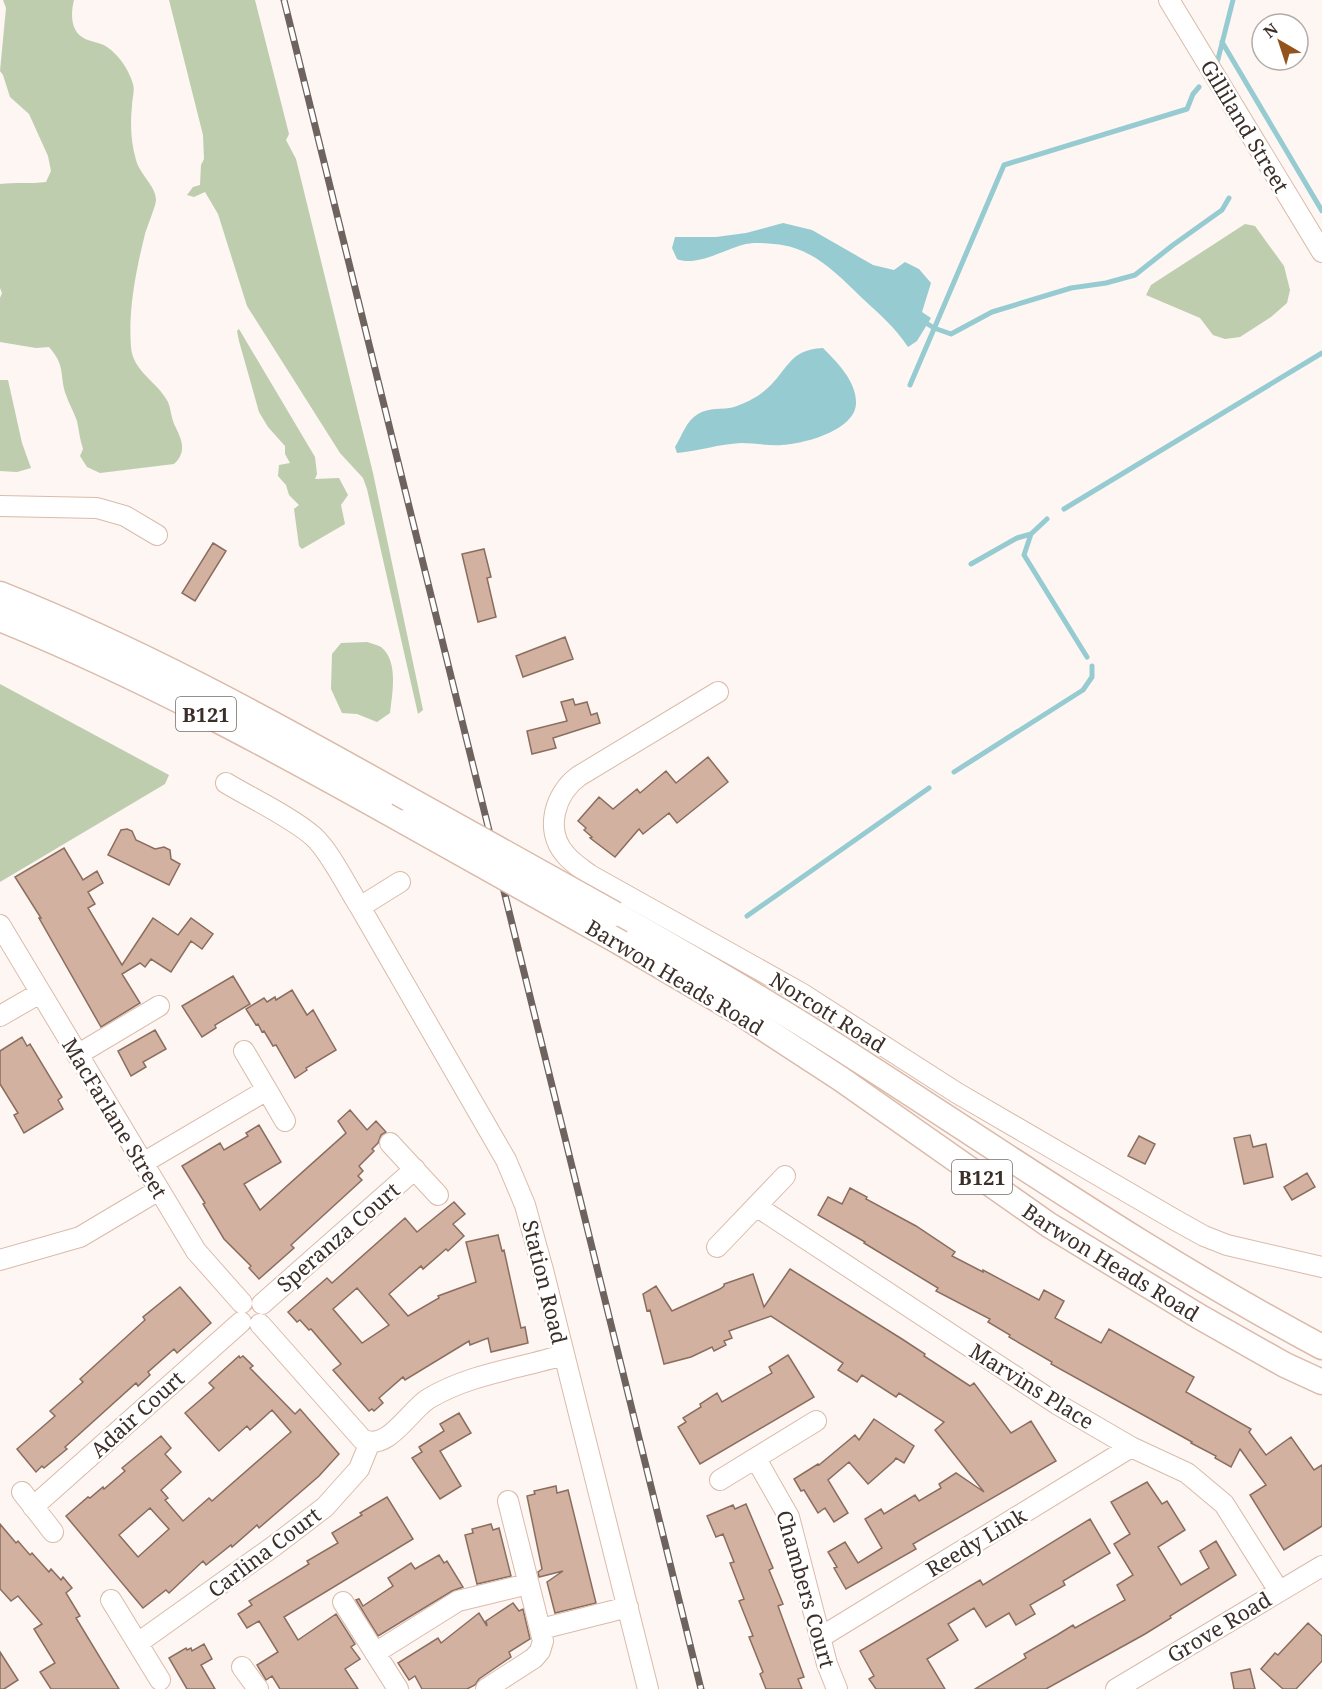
<svg xmlns="http://www.w3.org/2000/svg" width="1322" height="1689" font-family="'Noto Serif',serif">
<style>
.green{fill:#bdcdae}
.water{fill:#95cbd1}
.lines{fill:none;stroke-linecap:round;stroke-linejoin:round}
.stream{stroke:#95cbd1;stroke-width:5}
.building{fill:#d2b1a1;stroke:#8b6d5e;stroke-width:1.5;fill-rule:evenodd}
.minor-casing{stroke:#dbbaa9;stroke-width:22}
.major-casing{stroke:#dbbaa9;stroke-width:27}
.minor{stroke:#fff;stroke-width:20}
.major{stroke:#fff;stroke-width:24}
.rail-casing{stroke:#6e635e;stroke-width:7}
.rail{stroke:#fff;stroke-width:4.5;stroke-dasharray:14;stroke-linecap:butt}
.major-bridge-casing{stroke:#dbbaa9;stroke-width:27;stroke-linecap:butt}
.major-bridge{stroke:#fff;stroke-width:24}
.labels{text-anchor:middle;dominant-baseline:central;stroke-width:5;stroke-linejoin:round;paint-order:stroke}
.shield{fill:#fff;stroke:#766d69;stroke-width:1.5}
.shield-label{font-size:20px;font-weight:bold;fill:#3c2f29}
.street-label{font-size:21px;fill:#3c2f29;stroke:#fff}
</style>
<rect width="100%" height="100%" fill="#fdf6f2"/>
<path class="green" d="M3,0h71c-3,12 -4,29 8,37 7,5 18,5 25,10 12,8 22,23 26,37 2,6 -1,15 -1,22 -2,18 -1,37 4,54 4,15 20,26 20,40 0,5 -9,27 -11,34 -9,36 -17,76 -14,113 2,25 26,34 37,55 3,7 3,15 6,22 7,14 14,27 0,40l-74,9 -13,-6 -7,-11 3,-7c-3,-9 -4,-18 -6,-28 -3,-9 -8,-17 -11,-26 -7,-21 0,-29 -17,-48l-13,1 -36,-6v-44l2,-5 -2,-5v-104c16,-2 30,0 46,-2l5,-11 -3,-15 -19,-42 -19,-17 -7,-22 -3,-4 6,-63z
M169,0h86l34,134 -3,6 10,19 77,314 50,237 -5,4 -51,-225 -4,-11 -23,-25 -93,-147 -29,-92 -13,-22 -11,5 -7,-2 6,-8 7,-2 1,-20 3,-6 -1,-24z
M1245,224l10,2 29,40 6,24 -3,13 -16,14 -31,20 -15,2 -12,-4 -13,-17 -54,-23 5,-10z
M239,329l76,128 2,17 -2,5 24,-1 9,17 -7,10 4,19 -43,25 -3,-3 -5,-37 5,-4 -10,-10 -3,-10 -8,-9 1,-11 11,-2 -5,-9v-8l-17,-19 -9,-15 -20,-71 -2,-10z
M0,380h8l14,63 9,25 -14,4 -17,-1z
M367,642c4,1 10,3 14,5 18,14 11,47 9,66l-13,9 -20,-8 -15,-1 -11,-24 1,-35 9,-11z
M0,684l169,91 -4,9 -165,98z"/>
<path class="water" d="M783,223l29,7 61,35 21,5 11,-8 14,7 12,14 -9,29 9,6 -14,23 -9,6c-13,-20 -30,-34 -47,-50 -26,-25 -49,-50 -87,-53 -11,-1 -22,-2 -32,1 -18,5 -47,22 -65,14l-5,-11 3,-11h41l30,-4z
M823,348c14,14 33,33 33,54 1,28 -52,42 -74,43 -13,1 -27,-2 -41,-2 -22,1 -42,8 -64,10l-2,-6c7,-11 11,-26 23,-33 11,-7 25,-4 36,-7 9,-3 22,-9 29,-15 24,-18 24,-43 60,-44z"/>
<g class="lines">
<path class="stream" d="M1222,42l100,169
M1217,63l16,-63
M923,321l11,7 17,6 41,-22 79,-24 35,-5 29,-8 38,-30 49,-35 7,-12
M910,385l94,-220 183,-56 6,-15 6,-7
M1064,509l258,-156
M1047,519l-16,15 -7,21 63,102
M971,564l46,-26 14,-4
M954,772l129,-82 9,-13v-11
M747,916l182,-128"/>
</g>
<path class="building" d="M213,543l13,8 -31,50 -13,-8z
M484,549l7,28 -4,1 9,39 -18,5 -16,-68z
M565,637l8,22 -50,18 -7,-21z
M573,699l2,6 12,-3 4,13 6,-2 3,10 -47,15 3,10 -24,6 -5,-23 40,-10 -6,-19z
M708,757l20,25 -51,41 -8,-10 -26,21 -4,-5 -24,28 -25,-19 2,-1 -8,-7 2,-2 -8,-7 21,-24 14,12 24,-20 3,4 26,-22 10,12z
M127,829l5,2 4,9 19,9 9,-2 6,3 1,9 9,5 -11,21 -61,-30 13,-25z
M64,848l19,32 14,-9 6,12 -15,9 7,12 -7,4 34,57 31,-47 25,17 13,-17 22,16 -11,15 -11,-8 -20,31 -20,-13 -6,8 -5,-4 -18,11 18,29 -39,24 -62,-109h2l-26,-41z
M233,976l17,28 -35,21 1,3 -14,9 -20,-31z
M292,990l15,25 6,-5 23,40 -30,18 1,2 -12,8 -19,-33 -3,1 -9,-15 -2,1 -4,-8 -2,1 -10,-16 18,-11 3,4 8,-5 1,3z
M155,1030l11,19 -23,13 3,5 -15,9 -13,-25z
M22,1037l5,9 3,-2 32,53 -4,3 5,9 -39,24 -10,-18 4,-2 -18,-29v-33z
M350,1110l17,20 9,-9 10,11 -5,3 -3,8 -6,6 2,2 -15,15 4,5 -5,5 4,4 -71,65 3,3 -35,31 -10,-11 2,-2 -27,-27 -21,-35 2,-1 -23,-37 38,-23 4,7 24,-14 -2,-3 13,-8 22,37 -37,22 16,26 86,-77 -8,-12z
M1250,1135l3,12 13,-3 7,33 -29,7 -10,-46z
M1139,1136l16,8 -10,20 -17,-8z
M1307,1173l8,14 -23,13 -8,-13z
M850,1188l17,9 -1,2 50,27 39,26 -3,4 31,16v-2l56,30 5,-10 20,11 -9,17 46,25 8,-14 85,48 -8,15 65,37 -2,3 17,23 25,-18 23,33 8,-5v61l-38,24 -34,-55 16,-10 -26,-36 -9,18 -16,-9 1,-2 -25,-13 1,-1 -141,-78 1,-2 -43,-25 1,-2 -22,-13 2,-3 -54,-28 2,-3 -74,-45 1,-1 -47,-27 10,-18 14,7z
M454,1202l11,12 -12,10 11,12 -16,15 -2,-2 -23,20 -2,-3 -32,28 19,22 31,-18 -1,-2 38,-14 -10,-40 32,-7 4,16 2,-1 17,78 4,-1 3,16 -37,9 -3,-14 -18,7 -1,-4 -64,39 -2,-3 -24,21 4,5 -9,8 -2,-2 -3,2 -36,-41 8,-6 -30,-35 -2,1 -9,-10 -3,2 -9,-10 39,-34 5,5 73,-65 12,14zM357,1288l32,37 -27,18 -29,-34z
M790,1269l112,70 23,15 -1,2 46,30 4,-3 37,50 20,-12 25,40 -143,83 3,5 -70,40 -12,-21 3,-1 -9,-15 17,-10 13,21 24,-15 -17,-29 16,-10 3,5 31,-19 4,6 22,-13 -2,-4 17,-11 28,19 -49,-62 9,-8 -45,-29 -3,4 -34,-22 -5,7 -19,-12 5,-7 -72,-47 -42,15 3,7 -8,3 2,4 -12,6 -2,-4 -21,10 -27,7 -14,-54 -3,1 -4,-17 13,-8 16,25 48,-22 4,-3v-2l29,-10 11,33z
M180,1287l31,36 -34,30 -3,-4 -26,23 2,3 -12,11 -2,-3 -71,64 2,2 -23,19 -2,-2 -6,6 -19,-23 38,-33 -5,-5 33,-29 -3,-3 65,-59 -2,-3z
M788,1355l26,42 -114,67 -22,-37 8,-5 -3,-4 18,-11 -1,-3 17,-11 5,9 50,-29 -3,-6z
M239,1356l1,2 3,-2 10,10 -3,2 45,46 5,-5 39,45 -20,22 -60,52 -2,-3 -25,22 -1,-2 -25,20 -3,-4 -34,32 -3,-3 -23,18 -77,-92 22,-19 2,1 13,-11 1,2 21,-18 -3,-3 39,-32 10,12 -6,6 16,18 -20,18 7,8 -3,2 18,21 26,-23 3,3 79,-69 -19,-22 -22,20 -3,-4 -28,25 -34,-38 29,-25 -5,-5zM150,1508l19,21 -31,28 -19,-22z
M459,1413l12,20 -31,18 21,35 -21,13 -28,-41 10,-6 -3,-5 25,-16 -4,-7z
M874,1419l40,27 -10,17 -8,-5 -2,3 -26,23 -19,-22 -21,18 20,33 -14,9 -9,-14 -7,5 -14,-23 -3,1 -7,-12 24,-15 1,1 36,-30 4,5z
M1147,1482l15,22 5,-3 18,29 -27,17 23,38 28,-17 -9,-17 16,-10 20,34 -66,41 1,2 -26,16 -99,55h-71l51,-31 -2,-4 33,-19 16,-10 2,3 50,-28 -8,-15 16,-10 -19,-31 16,-10 -19,-32z
M556,1486l1,7 11,-3 28,113 -41,10 -8,-31 16,-11 -24,6 -1,-5 4,-3 -15,-73 8,-2 -1,-3z
M387,1497l26,42 -129,78 14,23 38,-26 19,30 -4,3 9,12 -15,10 13,20h-78l-8,-13 -6,4 -9,-15 21,-13 -19,-31 -12,7 -9,-14 14,-9 -3,-4 60,-37 -2,-3 31,-18 -6,-10 30,-18 -2,-2z
M746,1504l27,64 -4,2 14,34 -5,2 26,71 -6,2 4,10h-36l-6,-15 3,-2 -14,-35 4,-1 -14,-35 5,-2 -14,-36 4,-1 -11,-28 -7,3 -9,-21 26,-11 2,4z
M1090,1519l20,34 -47,28 2,4 -35,20 5,9 -19,11 -7,-12 -23,14 -12,-19 -26,16 10,16 -31,19 18,30h-69l-7,-10 5,-3 -14,-25 120,-71 3,5z
M0,1524l16,19 2,-2 12,14 2,-2 17,19 2,-3 10,11 2,-3 9,11 -6,5 14,23 -4,2 43,71h-68l-11,-17 15,-9 -21,-34 8,-5 -24,-28 -7,5 -11,-12z
M491,1524l2,6 6,-2 12,48 -34,8 -12,-49 8,-2 -1,-4z
M439,1555l5,8 3,-2 16,26 -11,4 -74,45 -22,-36 3,-1 4,7 30,-20 -5,-8 23,-15 4,6z
M513,1603l6,8 4,-2 7,30 -21,13 2,5 -32,22 -4,6 -8,4h-45l-7,-13 -6,4 -11,-17 40,-25 3,5 38,-30 8,13 -1,-5z
M1308,1623l14,13v25l-26,28h-13l-22,-20 14,-16 3,2z
M204,1644l8,15 -11,6 14,24h-28l-18,-31 17,-10 1,2 4,-2 1,3z
M0,1652l18,28 -14,9h-4z
M1250,1669l5,20h-21l-3,-16z"/>
<g class="lines">
<g class="minor-casing">
<path id="minor" d="M1169,0l153,252
M0,506l97,2 28,8 32,19
M718,692l-139,84c-24,17 -35,54 -14,78 7,9 17,15 25,21l211,118 156,100 220,128 27,15 23,9 95,22
M226,783c25,15 67,35 88,54 17,16 33,50 46,70
M400,882l-40,25 146,253 19,45 18,65 105,419
M0,925l196,326 46,52
M0,1016l40,-23
M244,1051l23,39
M77,1055l82,-49
M390,1143l48,52
M143,1163l124,-73 18,31
M756,1206l301,198 74,43 56,26 37,31 55,87
M717,1247l68,-71
M0,1260l80,-23 79,-47
M262,1304l153,-135
M260,1324l102,115c25,14 47,-28 66,-40 41,-25 90,-30 135,-44
M756,1459l33,58 38,147 10,25
M720,1480l96,-59
M22,1492l31,40
M33,1507l208,-185
M111,1600l49,80
M343,1602l55,87
M541,1629l87,-22
M821,1637l310,-190
M138,1643l136,-97 51,-39 34,-38 11,-27
M375,1653l83,-52 70,-17
M242,1667l16,22
M486,1689l48,-31 6,-7 3,-10 -35,-140
M1116,1689l206,-123"/>
</g>
<g class="major-casing">
<g id="major">
<path d="M0,594c139,55 268,126 398,199"/>
<path d="M0,619c141,57 273,129 405,203"/>
<path d="M615,914c83,47 165,95 245,147 154,99 300,200 462,286"/>
<path id="s1" d="M621,943l119,70 101,66 208,146 151,92 85,48 37,17"/>
</g>
</g>
<use href="#minor" class="minor"/>
<use href="#major" class="major"/>
<g class="rail-casing">
<path id="rail" d="M284,0l417,1689"/>
</g>
<use href="#rail" class="rail"/>
<g class="major-bridge-casing">
<path id="major-bridge" d="M398,793l217,121
M405,822l216,121"/>
</g>
<use href="#major-bridge" class="major-bridge"/>
</g>
<g class="labels">
<g class="shield">
<rect x="176" y="697" width="60" height="34" rx="4.5"/>
<rect x="952" y="1160" width="60" height="34" rx="4.5"/>
</g>
<g class="shield-label">
<text x="206" y="714">B121</text>
<text x="982" y="1177">B121</text>
</g>
<g class="street-label">
<text transform="translate(1245 126) rotate(59)">Gilliland Street</text>
<text transform="translate(675 977) rotate(31)">Barwon Heads Road</text>
<text transform="translate(828 1012) rotate(32)">Norcott Road</text>
<text transform="translate(115 1118) rotate(59)">MacFarlane Street</text>
<text transform="translate(338 1237) rotate(-41)">Speranza Court</text>
<text stroke="none"><textPath href="#s1" startOffset="585">Barwon Heads Road</textPath></text>
<text transform="translate(545 1282) rotate(76)">Station Road</text>
<text transform="translate(1032 1386) rotate(32)">Marvins Place</text>
<text transform="translate(137 1414) rotate(-42)">Adair Court</text>
<text transform="translate(976 1542) rotate(-31)">Reedy Link</text>
<text transform="translate(264 1552) rotate(-37)">Carlina Court</text>
<text transform="translate(806 1589) rotate(74)">Chambers Court</text>
<text transform="translate(1219 1627) rotate(-31)">Grove Road</text>
</g>
</g>
<g transform="translate(1280 42) rotate(321)"><circle r="28" fill="#ffffff" stroke="#b1aca9" stroke-width="1.5"/>
<path d="M0-4.5L10 22L0 15L-10 22Z" fill="#93531d"/>
<text y="-9" font-size="16" font-weight="bold" text-anchor="middle" fill="#3c2f29">N</text>
</g>
</svg>
